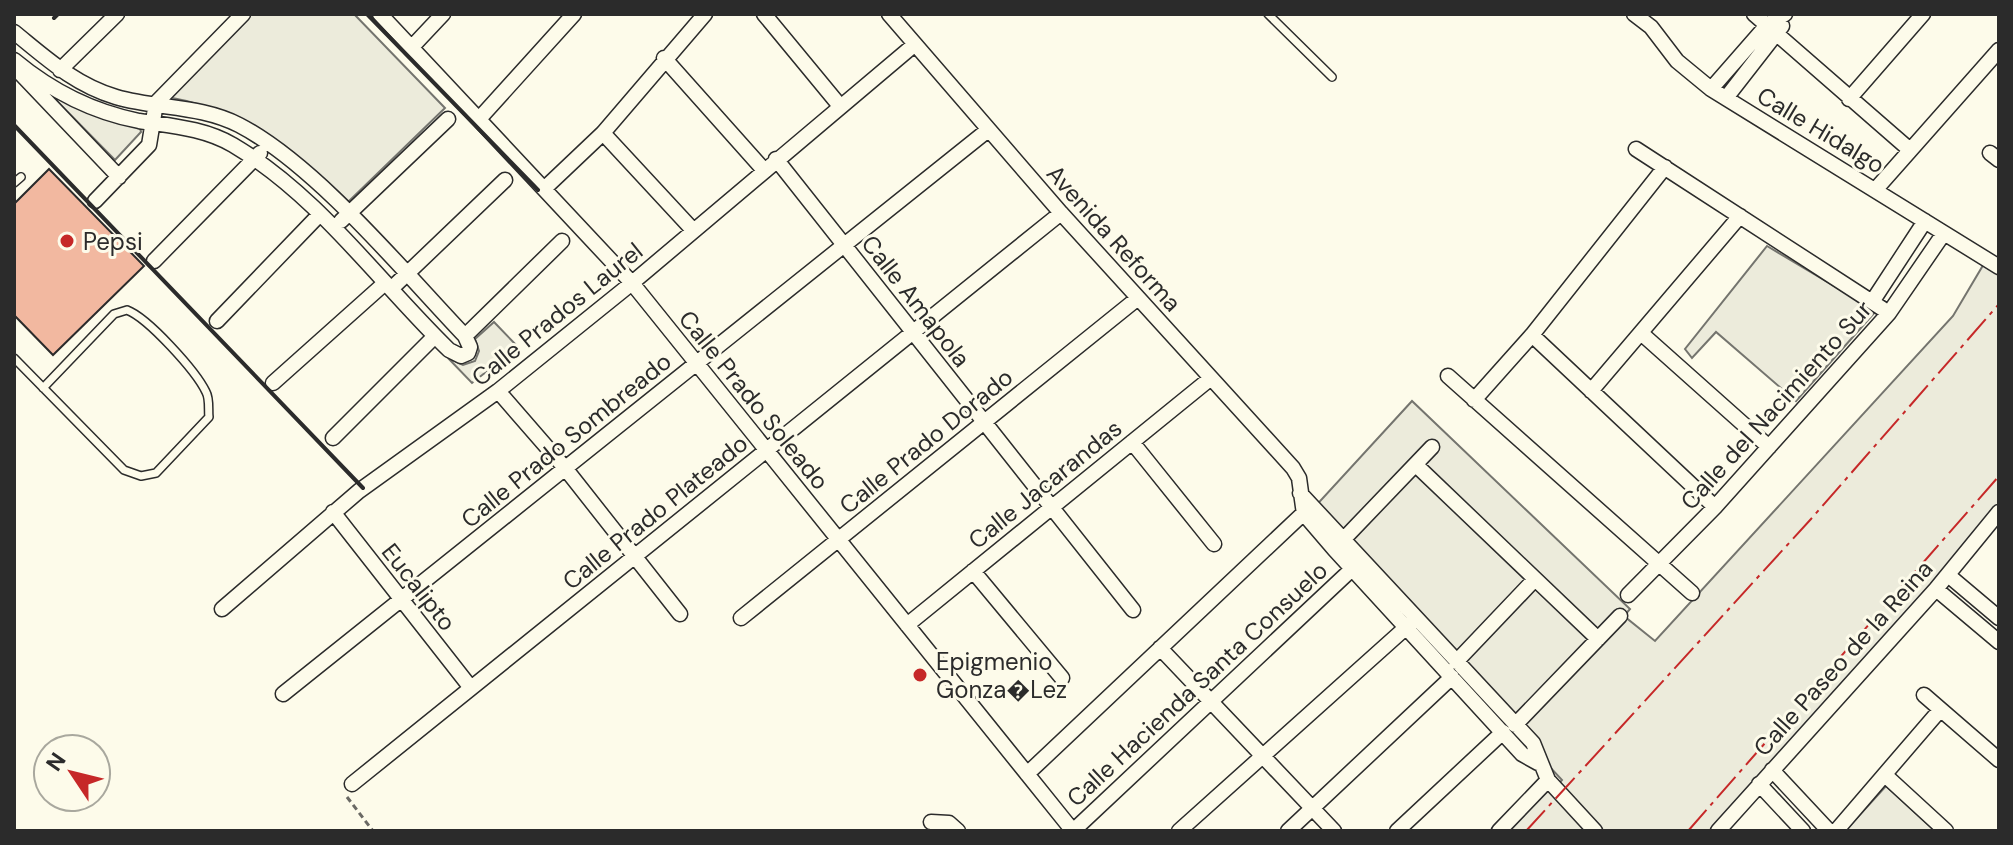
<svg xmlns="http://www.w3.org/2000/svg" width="2013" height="845" font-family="'DM Sans',sans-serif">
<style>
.green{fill:#ecebdb;stroke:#74746e;stroke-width:2}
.building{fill:#f2b8a0;stroke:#2b2b2b;stroke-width:2}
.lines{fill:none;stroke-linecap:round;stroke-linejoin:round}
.service-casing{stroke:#2b2b2b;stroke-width:10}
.minor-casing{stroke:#2b2b2b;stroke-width:17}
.path{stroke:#6a6964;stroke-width:3;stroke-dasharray:6 4;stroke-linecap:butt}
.service{stroke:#fdfbea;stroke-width:7}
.minor{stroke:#fdfbea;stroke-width:14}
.wall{stroke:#2b2b2b;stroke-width:4}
.power{stroke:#c62828;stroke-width:2;stroke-dasharray:28 6 4 6;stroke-linecap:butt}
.poi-dot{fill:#c62828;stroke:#fdfbea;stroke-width:3}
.labels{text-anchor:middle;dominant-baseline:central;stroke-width:6;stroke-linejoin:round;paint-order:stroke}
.street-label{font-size:24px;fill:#2b2b2b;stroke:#fdfbea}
.poi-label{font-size:24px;fill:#2b2b2b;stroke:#fdfbea;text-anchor:start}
</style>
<rect width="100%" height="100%" fill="#fdfbea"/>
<path class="green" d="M251,14h103l91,94 -98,95c-58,-44 -107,-96 -181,-106z
M48,92l36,19 56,17 1,4 -26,28z
M1767,246l109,65 -80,90 -80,-69 -24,26 -7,-9z
M1985,262l14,9v243l-280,317h-220l49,-51 7,8 7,-8 -251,-269 101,-110 218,208 -6,7 31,25 298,-325z
M494,322l24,25 -46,36 -24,-25 15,7 12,-4 4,-10 -4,-12z
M1886,786l49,45h-90z"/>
<path class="building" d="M49,169l95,97 -91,89 -39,-40v-111z"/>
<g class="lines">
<g class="service-casing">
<path id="service" d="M1268,14l64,63
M14,183l7,-6
M14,358l110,112 17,6 15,-3 53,-56c-1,-7 1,-18 -3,-25 -10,-21 -58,-74 -79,-82l-13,4 -71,74"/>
</g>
<g class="minor-casing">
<path id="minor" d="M380,14l252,269 441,548
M764,14l76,92
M889,14l172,199 232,255 6,10 5,36 30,35 188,205 16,9
M1634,14l17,13 26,34 34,28 288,178
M1754,14l156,136
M14,32c32,26 61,53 102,65 41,12 84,8 123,28 77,40 165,147 226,211l5,11 -2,6 -7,3 -12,-6c-71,-69 -130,-154 -216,-205 -29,-17 -62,-19 -94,-24 -46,-9 -89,-31 -125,-61
M411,48l32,-34
M664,58l99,111
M60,70l57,-56
M20,73l99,104
M1711,89l56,-64 18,-11
M1726,98l56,-72
M1849,99l74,-85
M479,119l95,-105
M603,133l89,96
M1636,149l253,164
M1990,153l9,7
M776,159l357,451
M545,188l58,-55 102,-119
M1876,189l123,-139
M95,201l54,-56 7,-42 87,-89
M341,221l107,-102
M154,261l106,-108
M391,289l114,-109
M1872,302l53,-81
M217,321l103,-107
M1641,333l128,114
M1532,335l183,172
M465,336l97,-95
M1448,376l244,217
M273,383l112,-100
M498,391l67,77 115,146
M1591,391l149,-175
M1474,400l58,-65 133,-168
M333,438l102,-102
M1132,442l82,102
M1416,465l182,174
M1300,493l233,250 15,37 47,51
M333,512l138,176
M1340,543l92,-96
M973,571l89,107
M1948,575l51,43
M1936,589l63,53
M1628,595l87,-88 174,-194 55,-80
M222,609l137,-118 139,-100 134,-108 282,-238
M741,618l397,-320
M907,625l304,-247
M1160,648l174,183
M1456,662l79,-83
M283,694l705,-564
M1924,695l75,65
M1515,725l105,-109
M1772,770l57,61
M1027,774l282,-266
M1885,775l61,56
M352,784l709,-571
M1759,784l44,47
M931,822l18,1 9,8
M1073,831l279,-262
M1179,831l232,-208
M1288,831l164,-154
M1397,831l106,-99
M1499,831l49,-51
M1718,831l218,-242 63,-77
M1836,831l104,-121"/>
</g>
<path class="path" d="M347,797l26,34"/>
<use href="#service" class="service"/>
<use href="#minor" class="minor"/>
<path class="wall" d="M367,14l171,176
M54,18l4,-4
M14,125l349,363"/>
<path class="power" d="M1526,831l285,-312 188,-215
M1688,831l311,-355"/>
</g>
<g class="poi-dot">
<circle cx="67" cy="241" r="8"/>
<circle cx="920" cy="675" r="8"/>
</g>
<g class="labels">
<g class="street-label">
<text transform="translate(1821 130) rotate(31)">Calle Hidalgo</text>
<text transform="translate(1114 238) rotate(48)">Avenida Reforma</text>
<text transform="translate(916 301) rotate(52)">Calle Amapola</text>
<text transform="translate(557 314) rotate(-39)">Calle Prados Laurel</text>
<text transform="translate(754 400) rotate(51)">Calle Prado Soleado</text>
<text transform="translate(1776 405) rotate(-48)">Calle del Nacimiento Sur</text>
<text transform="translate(566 440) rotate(-39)">Calle Prado Sombreado</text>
<text transform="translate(926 441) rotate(-39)">Calle Prado Dorado</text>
<text transform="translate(1045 484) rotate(-39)">Calle Jacarandas</text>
<text transform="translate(655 512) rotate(-39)">Calle Prado Plateado</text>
<text transform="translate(419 587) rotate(52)">Eucalipto</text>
<text transform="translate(1843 658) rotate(-48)">Calle Paseo de la Reina</text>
<text transform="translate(1197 684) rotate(-43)">Calle Hacienda Santa Consuelo</text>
</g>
<g class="poi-label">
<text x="83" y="241">Pepsi</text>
<text x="936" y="661">Epigmenio<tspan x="936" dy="28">Gonza�Lez</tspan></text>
</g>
</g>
<rect width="2013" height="845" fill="none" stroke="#2b2b2b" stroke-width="32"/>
<g transform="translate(72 773) rotate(305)"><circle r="38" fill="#fdfbea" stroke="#a9a89e" stroke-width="2"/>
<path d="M0-6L14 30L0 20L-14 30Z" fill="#c62828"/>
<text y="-12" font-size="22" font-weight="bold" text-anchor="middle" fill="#2b2b2b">N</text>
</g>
</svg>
